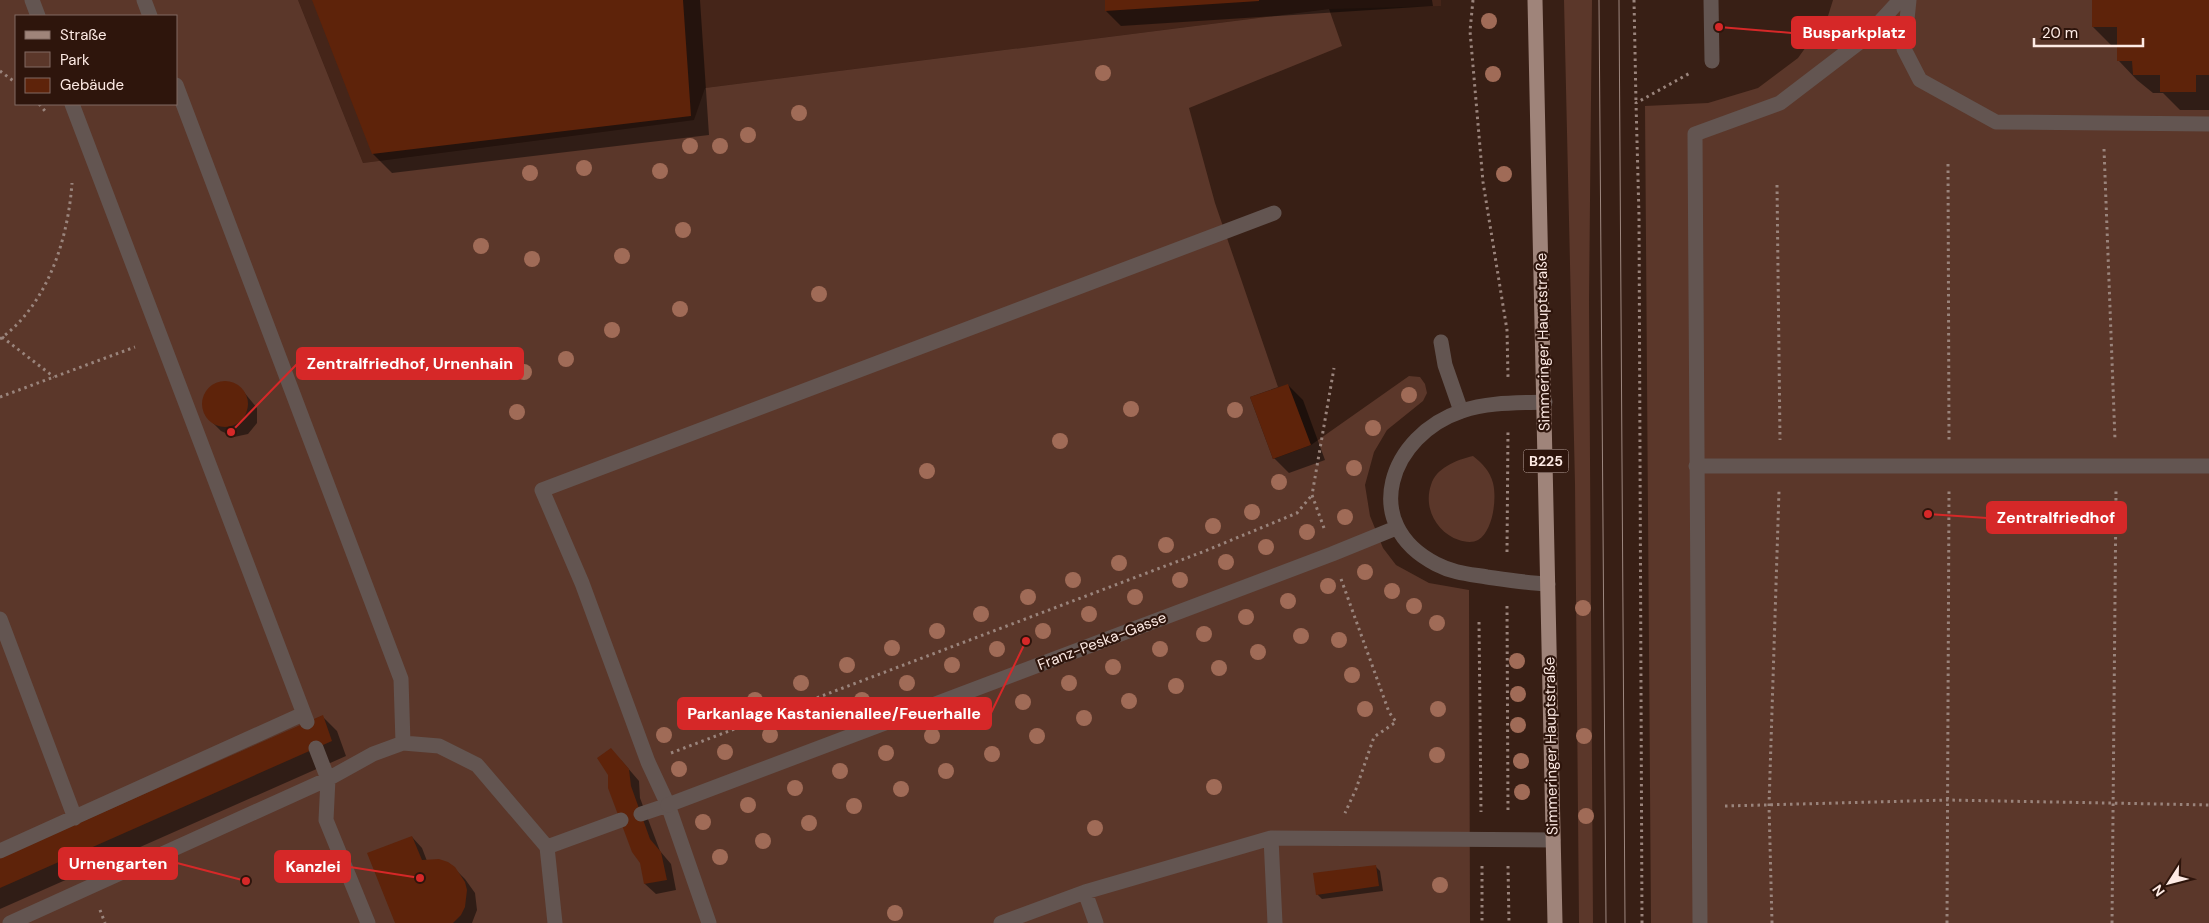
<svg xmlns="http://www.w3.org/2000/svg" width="2209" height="923" font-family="'DM Sans',sans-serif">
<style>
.built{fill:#452519}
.green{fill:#5b372a;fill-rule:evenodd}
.shadow{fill:#0007}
.building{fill:#5e230a}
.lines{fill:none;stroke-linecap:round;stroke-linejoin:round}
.path{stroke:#9a847c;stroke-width:3;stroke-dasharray:2.5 4;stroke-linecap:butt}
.lane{stroke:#635551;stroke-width:15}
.street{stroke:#635551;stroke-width:15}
.primary{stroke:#9f847a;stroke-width:15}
.tram{stroke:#9d877f;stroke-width:1}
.tree{fill:#a06b57}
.labels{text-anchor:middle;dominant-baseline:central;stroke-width:4.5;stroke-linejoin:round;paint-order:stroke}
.shield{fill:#2e150c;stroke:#bfaaa3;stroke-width:1}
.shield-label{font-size:14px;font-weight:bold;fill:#fdeae4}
.street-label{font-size:15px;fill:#fdeae4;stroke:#2e150c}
.leader{fill:none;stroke:#d62828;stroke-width:2}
.callout-dot{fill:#d62828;stroke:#2e150c;stroke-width:2}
.callout{fill:#d62828;stroke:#d62828;stroke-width:2}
.callout-label{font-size:16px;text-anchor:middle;font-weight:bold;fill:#fff}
</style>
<rect width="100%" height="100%" fill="#381f15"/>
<path class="built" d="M298,0h1143v6l-112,3 -624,79 -10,32 -332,43z"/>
<path class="green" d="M0,0h298l65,163 331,-43 11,-32 624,-79 13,37 -153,62 26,95 63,184 -28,10 23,62 38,-14 98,-69 11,1 5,7 2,9 -4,8 -36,29 -13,22 -9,33 5,31 13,32 13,17 33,18 40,7 1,333h-1470zM16,16h160v88h-160z
M1564,0h28l-3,302 4,621h-14l-4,-439z
M1833,0h376v923h-558l-6,-817 63,-3 50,-15 40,-30 30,-42z
M1473,456c9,7 17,15 20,27 4,16 0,48 -15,57 -5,3 -14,2 -19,0 -22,-7 -36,-32 -28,-55 5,-17 25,-25 42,-29z"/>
<path class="shadow" d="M313,0h387l9,135 -317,38 -19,-19z
M1106,0h326l1,6 -312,20 -15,-15z
M2093,0h116v110h-29l-17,-17h-10l-16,-13 -18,-19v-15h-7l-19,-19z
M231,383l12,8 14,17v15l-9,11 -14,3 -13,-6 -11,-11 -4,-6 -3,-14 8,-12 6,-4z
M1288,385l15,15 22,60 -36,13 -15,-15z
M322,716l15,15 9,25 -346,153v-50z
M621,760l18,21 1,17 20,53 11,13 5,26 -20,4 -11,-10z
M412,837l10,11 5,13 27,7 11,11 10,14 2,17 -5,13h-76z
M1375,866l5,5 3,20 -61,8 -5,-5z"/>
<path class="building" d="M312,0h371l8,116 -319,38z
M1105,0h154v1l-154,10z
M2092,0h117v75h-13v17h-36v-17h-27l-1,-14h-15v-34h-25z
M202 404a23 23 0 1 1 46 0a23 23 0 1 1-46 0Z
M1288,384l23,61 -38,14 -23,-62z
M323,715l9,26 -332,147v-30z
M611,748l18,21 2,17 19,53 11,13 6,28 -23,4 -4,-21 -8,-11 -24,-64v-13l-11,-17z
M412,836l10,24 17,-1 9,3 7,5 10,15 2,8 -2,17 -4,8 -8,8h-58l-28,-70z
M1376,865l3,21 -63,9 -3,-22z"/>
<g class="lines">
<path class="path" d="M1473,0l-3,31 13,151 24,148 1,47
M1634,0l2,103
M0,71l16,12
M39,104l6,7
M2104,149l11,291
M1948,164l1,276
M1777,185l3,255
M2,337l52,40
M0,339c48,-35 68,-100 72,-156
M0,397l135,-50
M1324,528l-12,-33 22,-127
M1507,552l1,-123
M1341,579l48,133 7,10 -22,15 -18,52 -11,24
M1507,606l1,206
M1479,622l2,190
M671,753l534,-202 92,-38 15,-18
M1725,806l223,-6 261,5
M82,852l2,9
M1482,866v57
M1508,866l1,57
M100,910l5,13
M1642,923l-3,-707 -3,-113 54,-30
M1772,923l-3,-118 10,-314
M1947,923l2,-432
M2112,923l4,-432"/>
<path class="lane" d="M32,0l6,16
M144,0l6,16
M1711,0l1,61
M1909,0l-5,49 16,31 76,42 213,2
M176,85l225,594 2,64
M72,104l235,618
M1441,342l4,23 16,46
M1696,466h513
M0,619l75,199
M316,748l12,31 -2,41 42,103
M641,814l27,-9
M1271,838l4,85
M547,847l74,-27
M0,851l303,-137
M1085,892l11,31
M10,923l318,-144 45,-25 30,-11 36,3 38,19 70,82 8,76
M709,923l-41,-118 -20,-43 -66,-179 -40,-93 732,-277
M1001,923l84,-31 186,-54 282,2
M1700,923l-5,-789 85,-31 85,-65 35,-38"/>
<path class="street" d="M1545,402c-28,1 -57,0 -83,9 -72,24 -104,113 -26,153 17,9 33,10 51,13 21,3 40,6 61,7
M668,805l664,-251 64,-26"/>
<path class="primary" d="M1535,0l20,923"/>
<path class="tram" d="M1599,0l7,923
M1619,0l6,923"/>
</g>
<g class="tree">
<circle cx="1489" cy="21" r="8"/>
<circle cx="1103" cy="73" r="8"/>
<circle cx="1493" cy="74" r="8"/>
<circle cx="799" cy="113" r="8"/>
<circle cx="748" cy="135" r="8"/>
<circle cx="690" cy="146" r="8"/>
<circle cx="720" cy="146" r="8"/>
<circle cx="584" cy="168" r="8"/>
<circle cx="660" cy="171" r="8"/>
<circle cx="530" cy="173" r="8"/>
<circle cx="1504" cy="174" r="8"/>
<circle cx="683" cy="230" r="8"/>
<circle cx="481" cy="246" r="8"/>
<circle cx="622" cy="256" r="8"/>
<circle cx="532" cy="259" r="8"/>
<circle cx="819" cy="294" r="8"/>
<circle cx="680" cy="309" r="8"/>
<circle cx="612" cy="330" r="8"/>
<circle cx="566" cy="359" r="8"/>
<circle cx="524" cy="372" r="8"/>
<circle cx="1409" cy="395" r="8"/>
<circle cx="1131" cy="409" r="8"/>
<circle cx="1235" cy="410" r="8"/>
<circle cx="517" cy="412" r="8"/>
<circle cx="1373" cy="428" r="8"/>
<circle cx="1060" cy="441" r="8"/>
<circle cx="1354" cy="468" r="8"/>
<circle cx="927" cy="471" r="8"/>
<circle cx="1279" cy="482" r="8"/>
<circle cx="1252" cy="512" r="8"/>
<circle cx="1345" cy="517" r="8"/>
<circle cx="1213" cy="526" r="8"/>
<circle cx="1307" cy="532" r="8"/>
<circle cx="1166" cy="545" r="8"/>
<circle cx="1266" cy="547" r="8"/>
<circle cx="1226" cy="562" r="8"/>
<circle cx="1119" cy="563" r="8"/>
<circle cx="1365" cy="572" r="8"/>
<circle cx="1073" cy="580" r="8"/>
<circle cx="1180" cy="580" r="8"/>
<circle cx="1328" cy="586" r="8"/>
<circle cx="1392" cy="591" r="8"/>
<circle cx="1028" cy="597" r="8"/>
<circle cx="1135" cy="597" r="8"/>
<circle cx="1288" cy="601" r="8"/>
<circle cx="1414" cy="606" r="8"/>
<circle cx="1583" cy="608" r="8"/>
<circle cx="981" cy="614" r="8"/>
<circle cx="1089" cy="614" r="8"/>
<circle cx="1246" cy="617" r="8"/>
<circle cx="1437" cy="623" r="8"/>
<circle cx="937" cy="631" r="8"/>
<circle cx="1043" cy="631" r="8"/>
<circle cx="1204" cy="634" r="8"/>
<circle cx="1301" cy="636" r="8"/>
<circle cx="1339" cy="640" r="8"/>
<circle cx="892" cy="648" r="8"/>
<circle cx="997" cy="649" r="8"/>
<circle cx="1160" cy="649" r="8"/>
<circle cx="1258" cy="652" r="8"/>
<circle cx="1517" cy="661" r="8"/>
<circle cx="847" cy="665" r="8"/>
<circle cx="952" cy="665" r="8"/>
<circle cx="1113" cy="667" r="8"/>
<circle cx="1219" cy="668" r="8"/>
<circle cx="1352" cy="675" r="8"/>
<circle cx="801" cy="683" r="8"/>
<circle cx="907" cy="683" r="8"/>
<circle cx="1069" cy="683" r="8"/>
<circle cx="1176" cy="686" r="8"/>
<circle cx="1518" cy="694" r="8"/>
<circle cx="755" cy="700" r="8"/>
<circle cx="862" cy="700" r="8"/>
<circle cx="1129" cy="701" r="8"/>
<circle cx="1023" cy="702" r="8"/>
<circle cx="1365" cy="709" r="8"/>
<circle cx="1438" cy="709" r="8"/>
<circle cx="1084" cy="718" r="8"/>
<circle cx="1518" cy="725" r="8"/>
<circle cx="664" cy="735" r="8"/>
<circle cx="770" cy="735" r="8"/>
<circle cx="932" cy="736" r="8"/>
<circle cx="1037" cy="736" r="8"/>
<circle cx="1584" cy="736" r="8"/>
<circle cx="725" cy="752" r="8"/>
<circle cx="886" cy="753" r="8"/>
<circle cx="992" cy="754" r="8"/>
<circle cx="1437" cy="755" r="8"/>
<circle cx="1521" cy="761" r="8"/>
<circle cx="679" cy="769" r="8"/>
<circle cx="840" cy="771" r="8"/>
<circle cx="946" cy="771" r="8"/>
<circle cx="1214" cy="787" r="8"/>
<circle cx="795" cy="788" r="8"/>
<circle cx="901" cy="789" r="8"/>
<circle cx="1522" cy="792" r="8"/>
<circle cx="748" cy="805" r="8"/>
<circle cx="854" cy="806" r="8"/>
<circle cx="1586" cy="816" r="8"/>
<circle cx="703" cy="822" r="8"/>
<circle cx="809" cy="823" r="8"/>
<circle cx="1095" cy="828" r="8"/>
<circle cx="763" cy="841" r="8"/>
<circle cx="720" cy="857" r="8"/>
<circle cx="1440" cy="885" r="8"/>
<circle cx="895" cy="913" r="8"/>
</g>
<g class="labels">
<rect class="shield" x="1523.5" y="449.5" width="45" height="23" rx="4"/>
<g class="shield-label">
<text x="1546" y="461">B225</text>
</g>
<g class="street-label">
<text transform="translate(1543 342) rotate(-91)">Simmeringer Hauptstraße</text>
<text transform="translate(1102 641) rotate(-21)">Franz-Peska-Gasse</text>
<text transform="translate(1551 746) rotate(-91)">Simmeringer Hauptstraße</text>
</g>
</g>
<path class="leader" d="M1719 27L1792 33M231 432L297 364M1928 514L1987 518M1026 641L991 713M246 881L177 863M420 878L350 867"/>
<g class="callout-dot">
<circle cx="1719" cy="27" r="5"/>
<circle cx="231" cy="432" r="5"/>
<circle cx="1928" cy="514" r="5"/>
<circle cx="1026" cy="641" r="5"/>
<circle cx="246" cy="881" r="5"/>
<circle cx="420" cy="878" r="5"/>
</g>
<g class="callout">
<rect x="1792" y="17" width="123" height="31" rx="5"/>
<rect x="297" y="348" width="226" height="31" rx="5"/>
<rect x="1987" y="502" width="139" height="31" rx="5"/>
<rect x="678" y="698" width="313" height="31" rx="5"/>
<rect x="59" y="848" width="118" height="31" rx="5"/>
<rect x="275" y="851" width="75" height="31" rx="5"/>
</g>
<g class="callout-label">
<text x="1854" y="38">Busparkplatz</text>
<text x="410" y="369">Zentralfriedhof, Urnenhain</text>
<text x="2056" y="523">Zentralfriedhof</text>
<text x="834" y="719">Parkanlage Kastanienallee/Feuerhalle</text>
<text x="118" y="869">Urnengarten</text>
<text x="313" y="872">Kanzlei</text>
</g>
<rect x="15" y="15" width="162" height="90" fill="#2e150c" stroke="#816a62"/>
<rect x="25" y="31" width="25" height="8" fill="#9f847a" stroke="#816a62"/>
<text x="60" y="40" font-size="15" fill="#fdeae4">Straße</text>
<rect x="25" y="52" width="25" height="15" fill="#5b372a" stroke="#816a62"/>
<text x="60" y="65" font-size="15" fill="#fdeae4">Park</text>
<rect x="25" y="78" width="25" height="15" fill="#5e230a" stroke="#816a62"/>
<text x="60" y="90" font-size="15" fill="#fdeae4">Gebäude</text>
<g transform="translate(2169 883) rotate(234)" stroke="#2e150c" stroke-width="4" paint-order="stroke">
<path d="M0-4L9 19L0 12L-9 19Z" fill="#fdeae4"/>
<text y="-8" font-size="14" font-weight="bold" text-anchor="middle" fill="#fdeae4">N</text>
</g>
<path d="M2034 38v8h109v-8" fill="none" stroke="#fdeae4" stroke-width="2.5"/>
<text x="2042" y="38" font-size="15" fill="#fdeae4" stroke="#2e150c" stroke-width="4" paint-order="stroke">20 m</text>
</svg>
